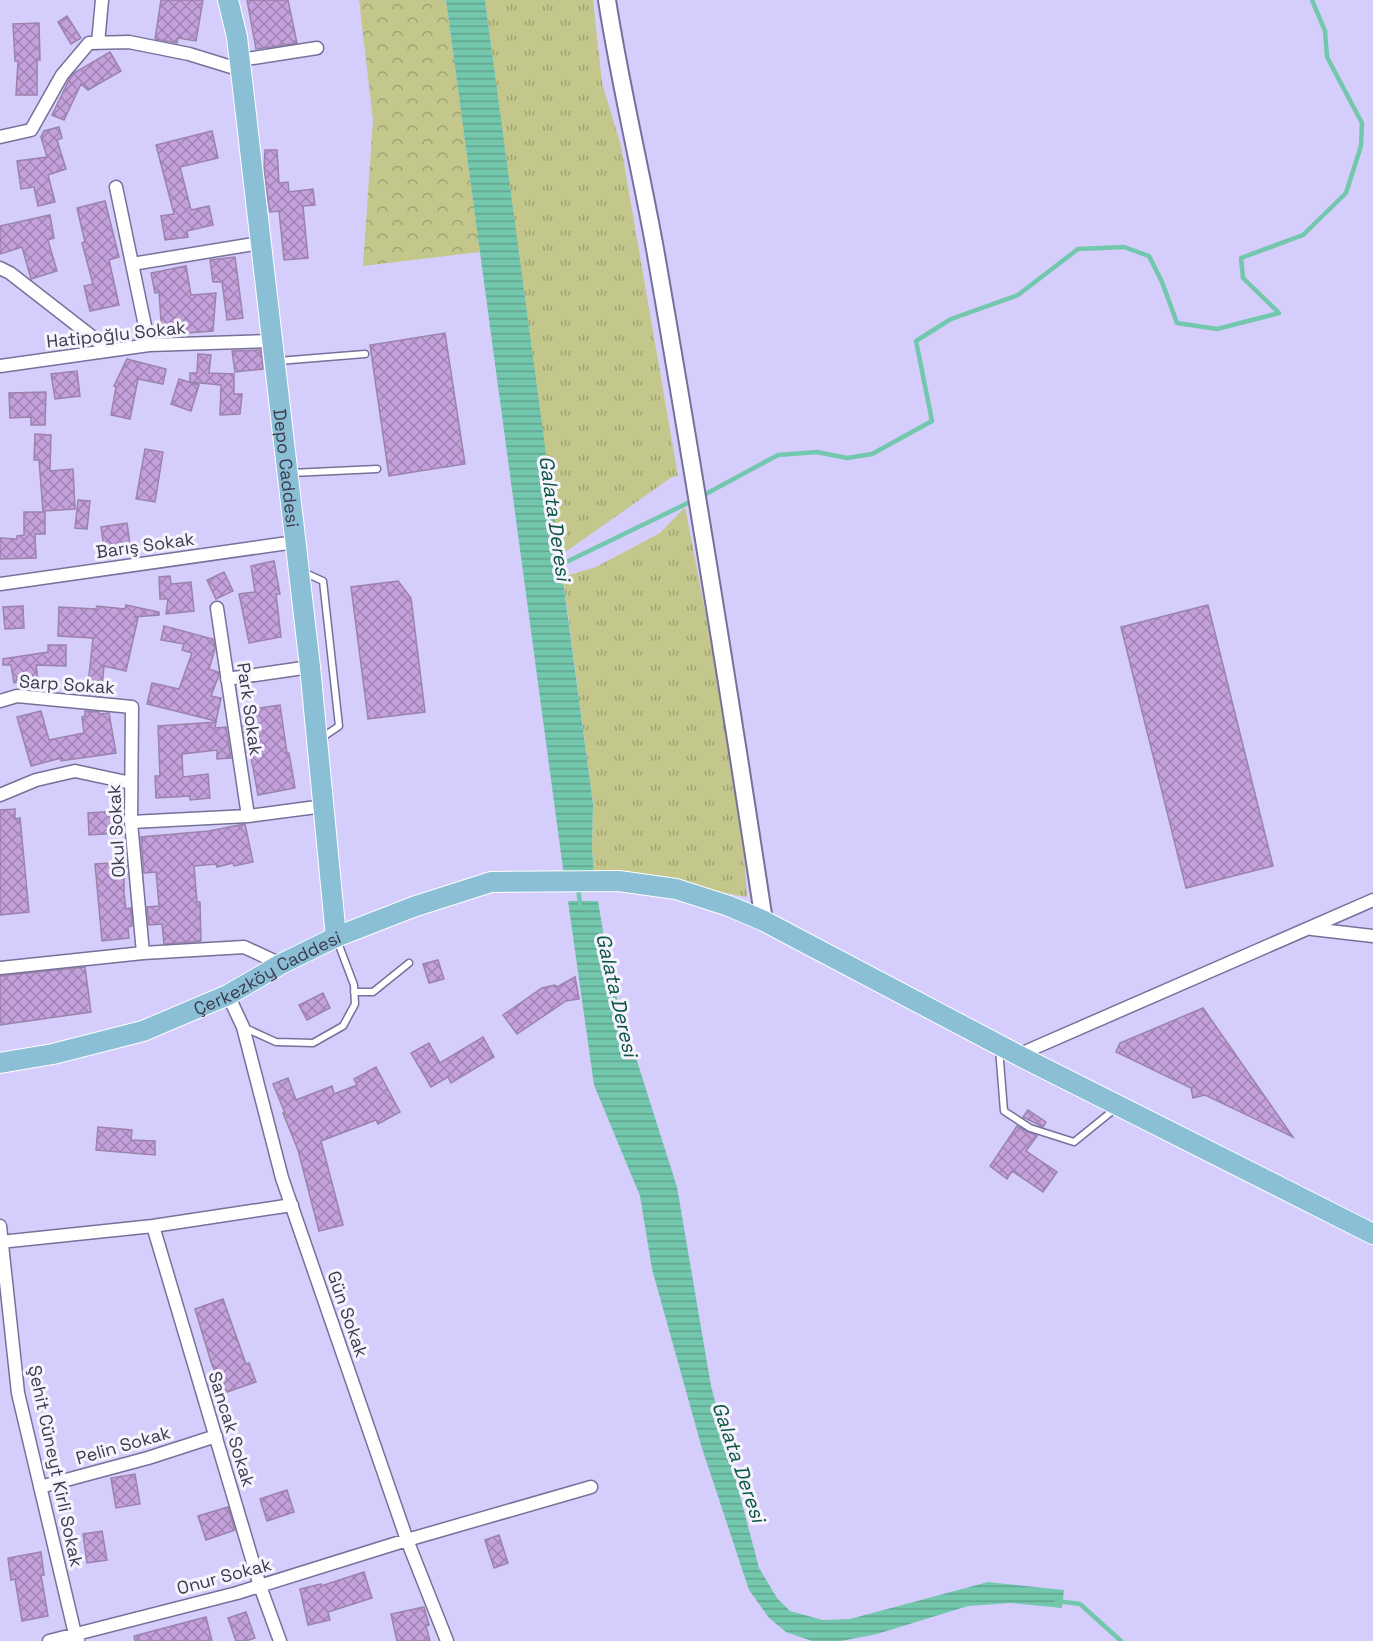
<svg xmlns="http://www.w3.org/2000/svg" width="1373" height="1641" font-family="'Space Grotesk',sans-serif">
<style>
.grass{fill:url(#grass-tufts)}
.park{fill:url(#park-crowns)}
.water{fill:url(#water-rules)}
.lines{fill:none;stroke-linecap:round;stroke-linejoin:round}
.stream{stroke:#73c7ac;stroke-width:4.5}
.building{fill:url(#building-cross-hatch);stroke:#9b83ab;stroke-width:1.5}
.service-casing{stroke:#77709a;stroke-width:9}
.minor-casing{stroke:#77709a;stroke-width:15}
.tertiary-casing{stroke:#77709a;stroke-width:20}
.primary-casing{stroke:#fff;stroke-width:22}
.service{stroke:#fff;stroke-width:6}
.minor{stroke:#fff;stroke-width:12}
.tertiary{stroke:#fff;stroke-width:16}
.primary{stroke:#8bbfd6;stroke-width:20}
.labels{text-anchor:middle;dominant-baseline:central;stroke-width:6;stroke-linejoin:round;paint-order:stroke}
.street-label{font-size:18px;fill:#3d3a4d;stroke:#f5f4fe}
.water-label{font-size:20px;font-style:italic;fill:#0c5442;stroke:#f5f4fe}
</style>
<defs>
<pattern id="grass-tufts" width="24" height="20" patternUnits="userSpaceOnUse" patternTransform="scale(1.5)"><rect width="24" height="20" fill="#c3c78c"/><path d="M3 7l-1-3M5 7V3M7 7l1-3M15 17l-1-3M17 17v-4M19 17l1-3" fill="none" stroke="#a0a375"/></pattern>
<pattern id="park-crowns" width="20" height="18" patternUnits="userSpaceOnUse" patternTransform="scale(1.5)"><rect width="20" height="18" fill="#c3c78c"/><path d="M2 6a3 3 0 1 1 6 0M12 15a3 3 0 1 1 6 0" fill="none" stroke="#a0a375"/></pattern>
<pattern id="water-rules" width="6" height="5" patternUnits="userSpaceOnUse" patternTransform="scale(1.5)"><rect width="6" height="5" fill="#73c7ac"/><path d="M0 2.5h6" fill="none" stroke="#60a38e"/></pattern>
<pattern id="building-cross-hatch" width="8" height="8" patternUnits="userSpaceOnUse" patternTransform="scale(1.5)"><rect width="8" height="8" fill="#c4a0dc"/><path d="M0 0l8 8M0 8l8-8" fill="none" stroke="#a083b5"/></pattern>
</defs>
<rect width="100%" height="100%" fill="#d5cefd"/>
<path class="grass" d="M485,0h108l9,83 19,63 57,330 -6,1 -108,76 -6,-3z
M685,507l54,280 8,110 -98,-17 -55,-4 -2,-27 1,-46 -30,-226 33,-10 64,-34z"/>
<path class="park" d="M359,0h87l34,252 -117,14 10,-146z"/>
<path class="water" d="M446,0h39l108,804 -1,45 2,27h-30z
M568,901h30l13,78 66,208 34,199 48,182 18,30 13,13 33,9 27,-1 138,-37 76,8 -2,18 -51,-5 -43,3 -91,28 -36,7h-29l-26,-9 -17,-14 -20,-28 -48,-145 -49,-176 -12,-73 -46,-111z"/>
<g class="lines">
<path class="stream" d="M702,496l76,-41 39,-3 30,6 25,-4 60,-33 -16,-80 35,-22 67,-24 60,-46 46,-2 25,9 13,26 15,41 40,6 62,-16 -36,-35 -2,-20 62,-23 43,-42 15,-47 1,-23 -35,-66 -2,-26 -13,-31
M556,567l138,-67
M578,886l2,19
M1057,1601l23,3 41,37"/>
</g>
<path class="building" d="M161,0h42l-7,41 -18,-3 -1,5 -22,-4z
M247,0h41l9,43 -41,6z
M67,16l14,22 -10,6 -13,-22z
M39,23l1,37h-3v35h-21l2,-34h-3l-2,-37z
M110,52l11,19 -33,19 -7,-6 -17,36 -12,-5 17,-35 5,-7z
M59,127l3,11 -5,2 9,29 -18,6 7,27 -17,4 -4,-19 -13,2 -4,-28 30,-4 -6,-20 3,-6z
M212,131l6,27 -38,9 11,43 18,-4 4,19 -26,6 1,6 -23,3 -4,-24 13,-2 -18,-69z
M265,150h12l2,33 9,-1 1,10 24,-3 2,16 -12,1 5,52 -24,2 -5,-49 -9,1 -2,-11 -4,-32z
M105,201l14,56 -10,3 10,45 -29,6 -6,-25 9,-2 -11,-41 3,-1 -8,-34z
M50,215l4,23 -6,2 9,31 -26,8 -9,-32 -22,7v-28z
M235,257l8,61 -16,2 -5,-38h-9l-3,-22z
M186,266l5,29 25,-2 -3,38 -51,4 -3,-43 -4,1 -4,-20z
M445,333l20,131 -76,12 -19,-131z
M261,350l2,19 -28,3 -3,-21z
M198,354l13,1 -2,18 25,1v20h8l-2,20 -20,1 1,-30 -31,-3v-9h7z
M127,359l39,10 -3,15 -25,-5 -8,40 -19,-4 5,-28 -2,-1z
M77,371l3,25 -25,3 -4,-25z
M179,379l20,6 -8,26 -20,-7z
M46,392l-1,33h-14v-8l-21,1 -1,-25z
M35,434l16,1 -1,36 23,-2 2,40 -32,2 -4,-51h-5z
M145,449l18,3 -8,50 -19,-3z
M78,500l12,1 -3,28 -12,-1z
M24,512h21v22h-10l1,24 -36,1v-21l17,1v-3l7,-1z
M127,523l3,21 -26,4 -3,-21z
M274,561l6,33h-4l5,43 -32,6 -10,-49 16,-2 -4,-26z
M224,572l9,19 -17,8 -9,-19z
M170,576l1,8 20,-2 3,29 -28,3 2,-15h-8l-1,-22z
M398,581l13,17 14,114 -57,7 -17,-132z
M126,605l33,7v3l-25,2 4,1 -12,53 -22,-5 -3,30 -14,-2 6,-56 -35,-2 1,-29 37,2 1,-3 28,3z
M1208,605l65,261 -87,22 -65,-261z
M23,606l1,22 -19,1 -2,-22z
M164,626l49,13 2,10 -6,20 9,3 1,3 -8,21 10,2 -5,23 -69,-17 5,-21 27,6 13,-36 -10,-3 2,-6 -23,-4z
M48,645h18v21l-30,-1 2,14 -24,4 -3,-18h-8v-6l45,-7z
M280,705l7,48h2l6,35 -37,7 -7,-38h-3l-5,-31h5l-3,-16z
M41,711l8,29 35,-7 -2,-16 3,-1v-5l14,1v2l10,-1 7,40 -55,8v-3l-30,8 -14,-49z
M216,722l-1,6 11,-1 5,31 -14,1v-9l-35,4 1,23 25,-3 2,24 -20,2v-4l-34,2 -1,-22h5l-2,-50z
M15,809v10l5,-1 9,94 -29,3v-105z
M118,811l1,22 -30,2 -1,-22z
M245,824l8,38 -19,4 -1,-3 -16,4 -1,-3 -22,2 3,36h3l1,39 -37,3 -2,-20 -13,1 -2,-18 12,-1 -3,-34 -12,1 -3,-36 68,-6z
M126,862l1,12h-3v19l2,16 5,-1 1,18 -4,1 1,11 -27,3 -7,-77z
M438,960l6,19 -15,4 -6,-19z
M85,967l6,45 -91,13v-49z
M575,977l4,22 -13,2 -49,33 -14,-19 39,-27 13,-3 2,2z
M323,993l7,15 -23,12 -8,-15z
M1203,1008l90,129 -88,-42 -12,3 -2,-10 -75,-36 4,-9z
M483,1037l11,20 -43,26 -3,-6 -17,10 -20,-34 18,-10 11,20z
M376,1067l24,45 -22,12 -2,-4 -55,21 22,84 -24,6 -21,-81 -15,-37h2l-12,-29 15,-6 8,22 36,-14 2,8 23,-9 -3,-6z
M1028,1110l18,12 -3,5 -20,-10z
M1017,1126l20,10 -11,15 31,21 -14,20 -31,-21 -5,8 -17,-13z
M98,1127l34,3 -1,10 24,1v14l-59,-5z
M223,1299l23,65 3,-1 7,19 -32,11 -13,-31 -16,-53z
M135,1474l5,30 -24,4 -5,-30z
M287,1490l7,22 -27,9 -7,-22z
M228,1507l7,23 -29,10 -8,-24z
M102,1531l5,29 -20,3 -4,-29z
M499,1535l9,28 -14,5 -9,-28z
M41,1552l3,23h-3l7,41 -26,5 -7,-42 -4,1 -3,-22z
M364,1572l8,26 -44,14 2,8 -22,5 -8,-36 21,-5v2z
M424,1607l5,18 -3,1 4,15h-33l-6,-27z
M246,1612l9,26 -9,3h-10l-8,-23z
M206,1617l6,24h-77l-1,-5z"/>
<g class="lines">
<g class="service-casing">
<path id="service" d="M278,361l87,-7
M291,473l86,-4
M303,572l20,9 16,145 -19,13
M354,992h19l36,-29
M243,1027l33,15 37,1 30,-17 12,-22 -1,-19 -17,-45
M999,1048l5,63 26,17 44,14 42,-34"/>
</g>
<g class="minor-casing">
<path id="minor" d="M98,43l4,-43
M240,60l77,-12
M0,137l31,-7 31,-55 27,-32 40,-1 60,12 52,16
M116,187l33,158
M132,264l128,-21
M0,268l10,5 99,77
M0,366l149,-21 123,-4
M0,584l295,-42
M217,608l31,208
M227,679l83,-12
M0,701l17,-5 115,11 -1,115 12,131
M0,795l36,-15 39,-9 56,12
M131,822l117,-6 76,-10
M1312,929l61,7
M0,968l143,-15 101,-6 37,17
M228,995l15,32 39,151 125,362 40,101
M1018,1055l355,-155
M0,1226l18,167 57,241 3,6
M153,1226l107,360 20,55
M0,1242l153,-16 139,-21
M40,1487l108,-29 68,-22
M49,1641l188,-48 170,-53 184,-53"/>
</g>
<g class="tertiary-casing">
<path id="tertiary" d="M607,0c13,84 33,166 48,249 39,224 75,448 109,672"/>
</g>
<g class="primary-casing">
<g id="primary">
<path id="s1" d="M228,0l9,37 73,630 26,270"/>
<path id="s2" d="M0,1063l53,-9 90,-23 85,-36 53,-31 55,-27 77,-30 78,-25 128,-1 57,8 53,17 35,15 254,134 355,179"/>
</g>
</g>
<use href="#service" class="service"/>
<use href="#minor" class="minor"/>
<use href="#tertiary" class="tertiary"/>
<use href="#primary" class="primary"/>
</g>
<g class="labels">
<g class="street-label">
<text transform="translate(116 334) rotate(-6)">Hatipoğlu Sokak</text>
<text stroke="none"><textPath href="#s1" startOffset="472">Depo Caddesi</textPath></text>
<text transform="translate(145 545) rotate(-8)">Barış Sokak</text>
<text transform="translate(67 684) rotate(4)">Sarp Sokak</text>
<text transform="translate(250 709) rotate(82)">Park Sokak</text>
<text transform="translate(116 831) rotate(-93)">Okul Sokak</text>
<text stroke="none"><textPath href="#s2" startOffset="284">Çerkezköy Caddesi</textPath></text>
<text transform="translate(348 1314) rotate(71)">Gün Sokak</text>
<text transform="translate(232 1429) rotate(73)">Sancak Sokak</text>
<text transform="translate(123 1445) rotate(-16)">Pelin Sokak</text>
<text transform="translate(56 1466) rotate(78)">Şehit Cüneyt Kirli Sokak</text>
<text transform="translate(224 1576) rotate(-15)">Onur Sokak</text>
</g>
<g class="water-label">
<text transform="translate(555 518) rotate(82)">Galata Deresi</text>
<text transform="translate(617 995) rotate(77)">Galata Deresi</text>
<text transform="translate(739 1462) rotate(71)">Galata Deresi</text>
</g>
</g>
</svg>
